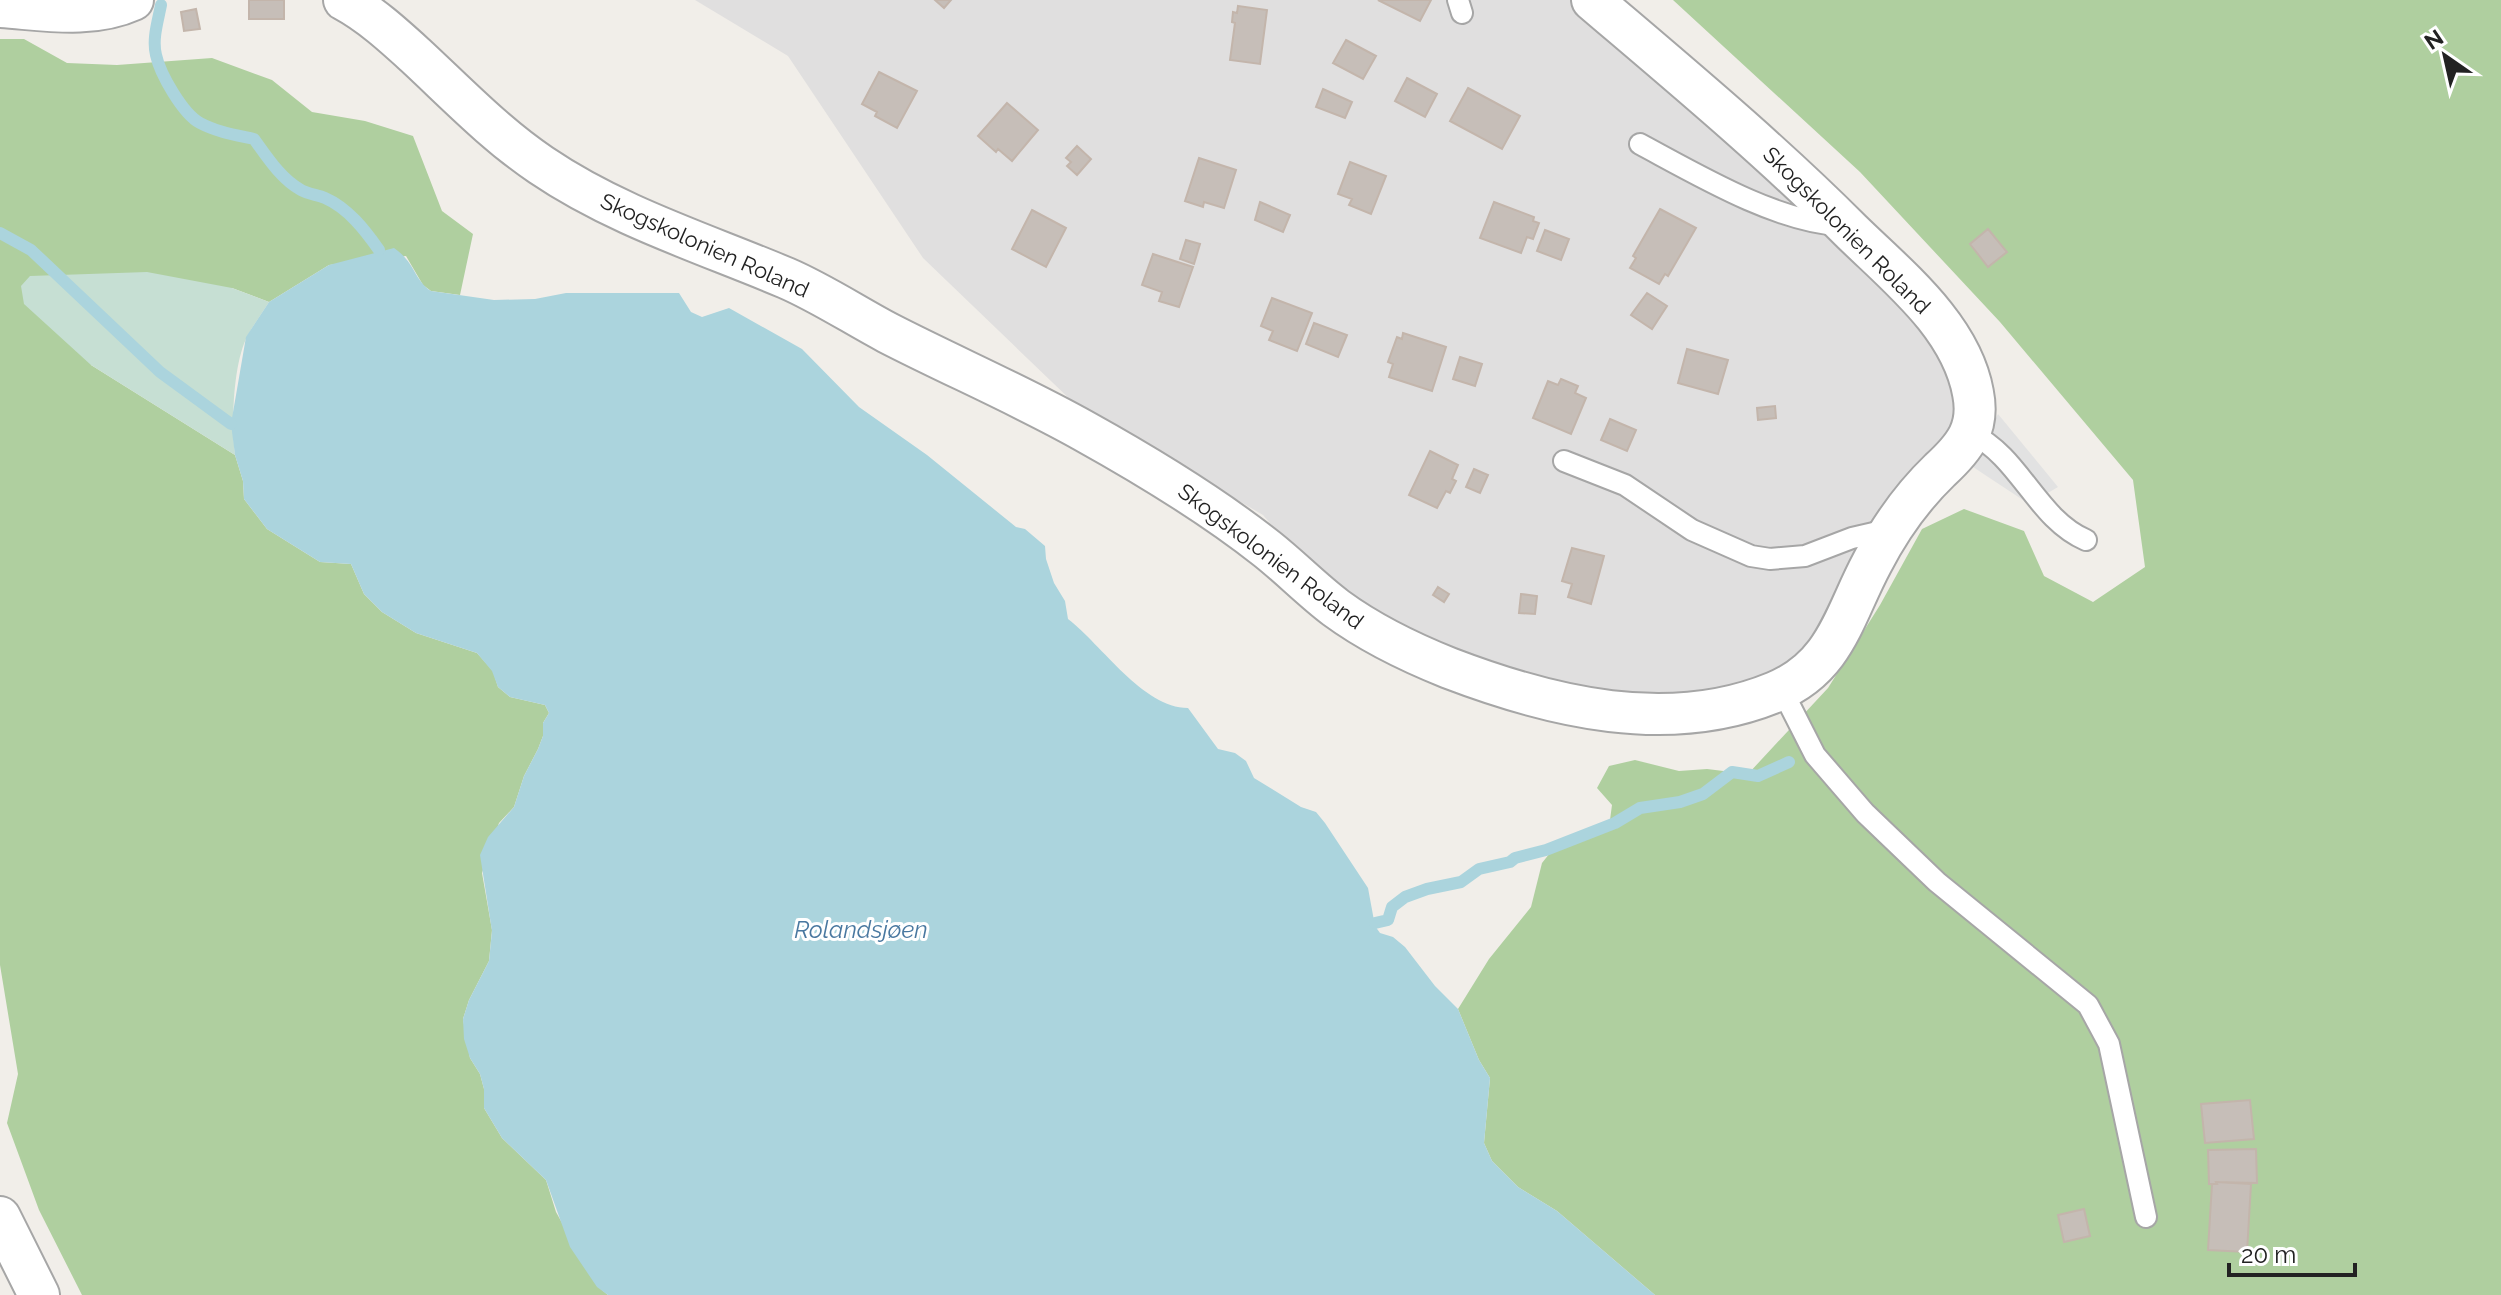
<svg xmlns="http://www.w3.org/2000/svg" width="2501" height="1295" font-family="Raleway,sans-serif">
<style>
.residential{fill:#e0dfdf}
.forest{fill:#afcf9f}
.wetland{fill:#c6dfd3}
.parking{fill:#e2e2e2}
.water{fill:#abd4dd}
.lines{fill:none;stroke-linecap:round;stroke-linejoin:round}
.stream{stroke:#abd4dd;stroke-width:12}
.building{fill:#c6beb8;stroke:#c3b5ab;stroke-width:2}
.service-casing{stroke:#a6a6a6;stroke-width:24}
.minor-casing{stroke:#a6a6a6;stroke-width:44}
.service{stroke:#fff;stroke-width:20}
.minor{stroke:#fff;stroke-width:40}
.labels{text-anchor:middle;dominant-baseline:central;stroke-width:6;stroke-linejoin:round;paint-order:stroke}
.street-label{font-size:22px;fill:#222;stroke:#fff}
.water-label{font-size:24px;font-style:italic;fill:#4978a0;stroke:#fff}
</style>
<rect width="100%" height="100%" fill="#f1eee9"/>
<path class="residential" d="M695,0h915l258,243 102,156 -146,236 -73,56 -150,12 -262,-100 -76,-88 -186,-109 -154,-148 -135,-202z"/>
<path class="forest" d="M1673,0h828v1295h-846l-98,-84 -39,-24 -26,-26 -8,-18 6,-65 -11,-18 -21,-51 31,-50 42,-52 11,-44 19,-24 49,-19 2,-15 -15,-17 12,-22 26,-6 44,11 28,-2 41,5 80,-86 52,-83 42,-76 42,-20 60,22 20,45 49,26 52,-35 -12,-87 -133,-158 -140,-150z
M0,39h24l43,24 50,2 95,-7 60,22 40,32 53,9 48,15 29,75 31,23 -13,61 -29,-4 -8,-6 -17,-29 -77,9 -60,37 -37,-14 -141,77 144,90 8,26 1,18 23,30 53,33 31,2 13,30 18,18 34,21 61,20 16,18 5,16 12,10 35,8 4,8 -6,10v13l-5,13 -14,27 -10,31 -15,16 -17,50 10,57 -3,31 -20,39 -6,19 7,39 10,16 4,15v19l18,30 44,42 10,32 41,74 11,9h-526l-43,-85 -32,-87 11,-49 -18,-109z"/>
<path class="wetland" d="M147,272l85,16 37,14c-7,11 -15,22 -21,33 -15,27 -17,89 -13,120l-144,-90 -67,-61 -3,-18 9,-10z"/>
<path class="parking" d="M1998,414l60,73 -29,17 -59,-39z"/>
<path class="water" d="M394,248c21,14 20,32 37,43l63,9 41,-1 31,-6h113l12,19 11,5 27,-9 73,41 57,58 68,48 89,72 9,2 20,17 1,13 8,24 11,18 3,18c34,26 75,89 120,89l30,41 17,4 11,8 8,17 47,29 15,5 9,11 43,65 7,38 5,7 13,4 12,10 30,39 23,23 21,51 11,18 -6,65 8,18 26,26 39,24 98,84h-1047l-11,-8 -27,-40 -24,-67 -44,-42 -18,-30v-19l-4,-15 -10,-16 -6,-19 -1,-20 6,-19 20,-39 3,-30 -12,-76 8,-18 26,-30 10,-31 14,-27 5,-13v-13l6,-10 -4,-8 -35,-8 -12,-10 -6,-16 -15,-18 -61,-20 -34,-21 -18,-18 -13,-30 -31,-2 -53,-33 -23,-30 -1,-18 -8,-26 -4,-31 15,-87 23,-35 60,-37z"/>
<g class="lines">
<path class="stream" d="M161,5c-3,16 -9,34 -5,50 4,19 27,59 44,68 17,9 36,12 54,16 13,18 27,40 47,51 7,4 17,5 24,8 23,10 40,32 54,52
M0,233l31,17 129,122 71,52
M1375,923l13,-3 4,-13 13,-10 22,-8 34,-7 18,-13 31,-7 5,-4 31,-8 69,-27 25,-15 40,-6 23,-8 29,-22 26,4 31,-14"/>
</g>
<path class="building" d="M249,0h35v19h-35z
M935,0h16l-7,8z
M1378,0h53l-11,21z
M1238,6l29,4 -7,54 -30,-4 5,-37 -3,-1 1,-10 4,1z
M196,9l4,20 -16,2 -3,-19z
M1346,40l30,16 -13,23 -30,-16z
M879,72l38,19 -20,37 -22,-12 2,-4 -15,-8z
M1407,78l30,16 -12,23 -30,-16z
M1468,88l52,28 -18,33 -52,-28z
M1323,89l29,13 -7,16 -29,-11z
M1007,103l31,27 -26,31 -14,-12 -2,3 -18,-16z
M1077,146l14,13 -14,16 -10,-9 4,-4 -5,-4z
M1199,158l37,12 -12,38 -20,-6 -1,5 -18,-6z
M1350,162l36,14 -15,38 -22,-9 3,-6 -14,-5z
M1260,202l30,13 -7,17 -28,-12z
M1494,202l40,15 -1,4 6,2 -6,16 -6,-2 -6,16 -41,-15z
M1660,209l36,19 -28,48 -3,-2 -6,10 -29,-16 6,-10 -3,-2z
M1032,210l34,18 -20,39 -34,-18z
M1988,229l19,23 -19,15 -18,-23z
M1545,230l24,9 -8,21 -24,-9z
M1186,240l14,4 -6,20 -14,-5z
M1153,254l40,13 -14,40 -20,-6 3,-9 -20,-7z
M1647,293l20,13 -15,23 -21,-14z
M1272,298l40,15 -15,38 -28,-11 4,-9 -12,-5z
M1314,323l33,12 -9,22 -32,-13z
M1403,333l43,14 -14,44 -43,-14 4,-13 -5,-2 9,-25 5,2z
M1687,349l41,11 -10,34 -40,-11z
M1460,357l22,7 -7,22 -22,-7z
M1561,379l17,7 -3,7 11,5 -15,36 -38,-16 15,-37 10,4z
M1775,406l1,12 -18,2 -1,-12z
M1610,419l26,11 -9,21 -26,-11z
M1430,451l28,14 -6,14 4,2 -6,12 -4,-2 -9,17 -28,-13z
M1474,469l14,6 -8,18 -14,-6z
M1572,548l32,8 -13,48 -23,-7 4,-13 -10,-3z
M1438,587l11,7 -5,8 -11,-7z
M1521,594l16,2 -2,18 -16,-1z
M2250,1100l4,39 -49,4 -4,-39z
M2256,1149l1,34 -41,-1 1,2h-8l-1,-34z
M2216,1182l35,2 -4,68 -39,-2 4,-66h5z
M2084,1209l6,27 -26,6 -6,-27z"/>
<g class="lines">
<g class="service-casing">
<path id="service" d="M1458,0l4,13
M1640,144c56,30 135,77 198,81
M1972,434c48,23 65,85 114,106
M1564,461l61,24 67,45 59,26 19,3 35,-3 47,-18 39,-9
M1782,690l33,65 50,58 72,69 151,123 21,39 37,173"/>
</g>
<g class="minor-casing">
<path id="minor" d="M344,0c26,14 49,35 71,55 41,38 80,79 126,110 75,51 162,78 245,113 35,15 68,37 102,55 64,33 132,62 196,98 63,35 126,73 183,118 24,19 45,41 69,59 34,25 73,44 113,60 102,39 220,68 326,24 61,-25 69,-77 97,-129 18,-35 40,-66 68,-93 25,-23 40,-42 33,-77 -12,-67 -76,-117 -122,-162 -82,-82 -171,-156 -259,-231
M0,7c45,3 91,12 133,-7
M0,1217l39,78"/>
</g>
<use href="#service" class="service"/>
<use href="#minor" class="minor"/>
</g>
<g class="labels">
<g class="street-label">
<text transform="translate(1847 230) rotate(45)">Skogskolonien Roland</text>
<text transform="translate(705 245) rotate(24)">Skogskolonien Roland</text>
<text transform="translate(1271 556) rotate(37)">Skogskolonien Roland</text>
</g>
<g class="water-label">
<text x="861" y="929">Rolandsjøen</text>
</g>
</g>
<g transform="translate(2445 56) rotate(326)" stroke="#ffffff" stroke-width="6" paint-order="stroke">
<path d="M0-6L14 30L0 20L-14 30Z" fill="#222222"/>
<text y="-12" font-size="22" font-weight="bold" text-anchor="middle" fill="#222222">N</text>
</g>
<path d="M2229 1263v12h126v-12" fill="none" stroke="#222222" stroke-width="4"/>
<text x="2241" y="1263" font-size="24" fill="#222222" stroke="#ffffff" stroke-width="6" paint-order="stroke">20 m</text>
</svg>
